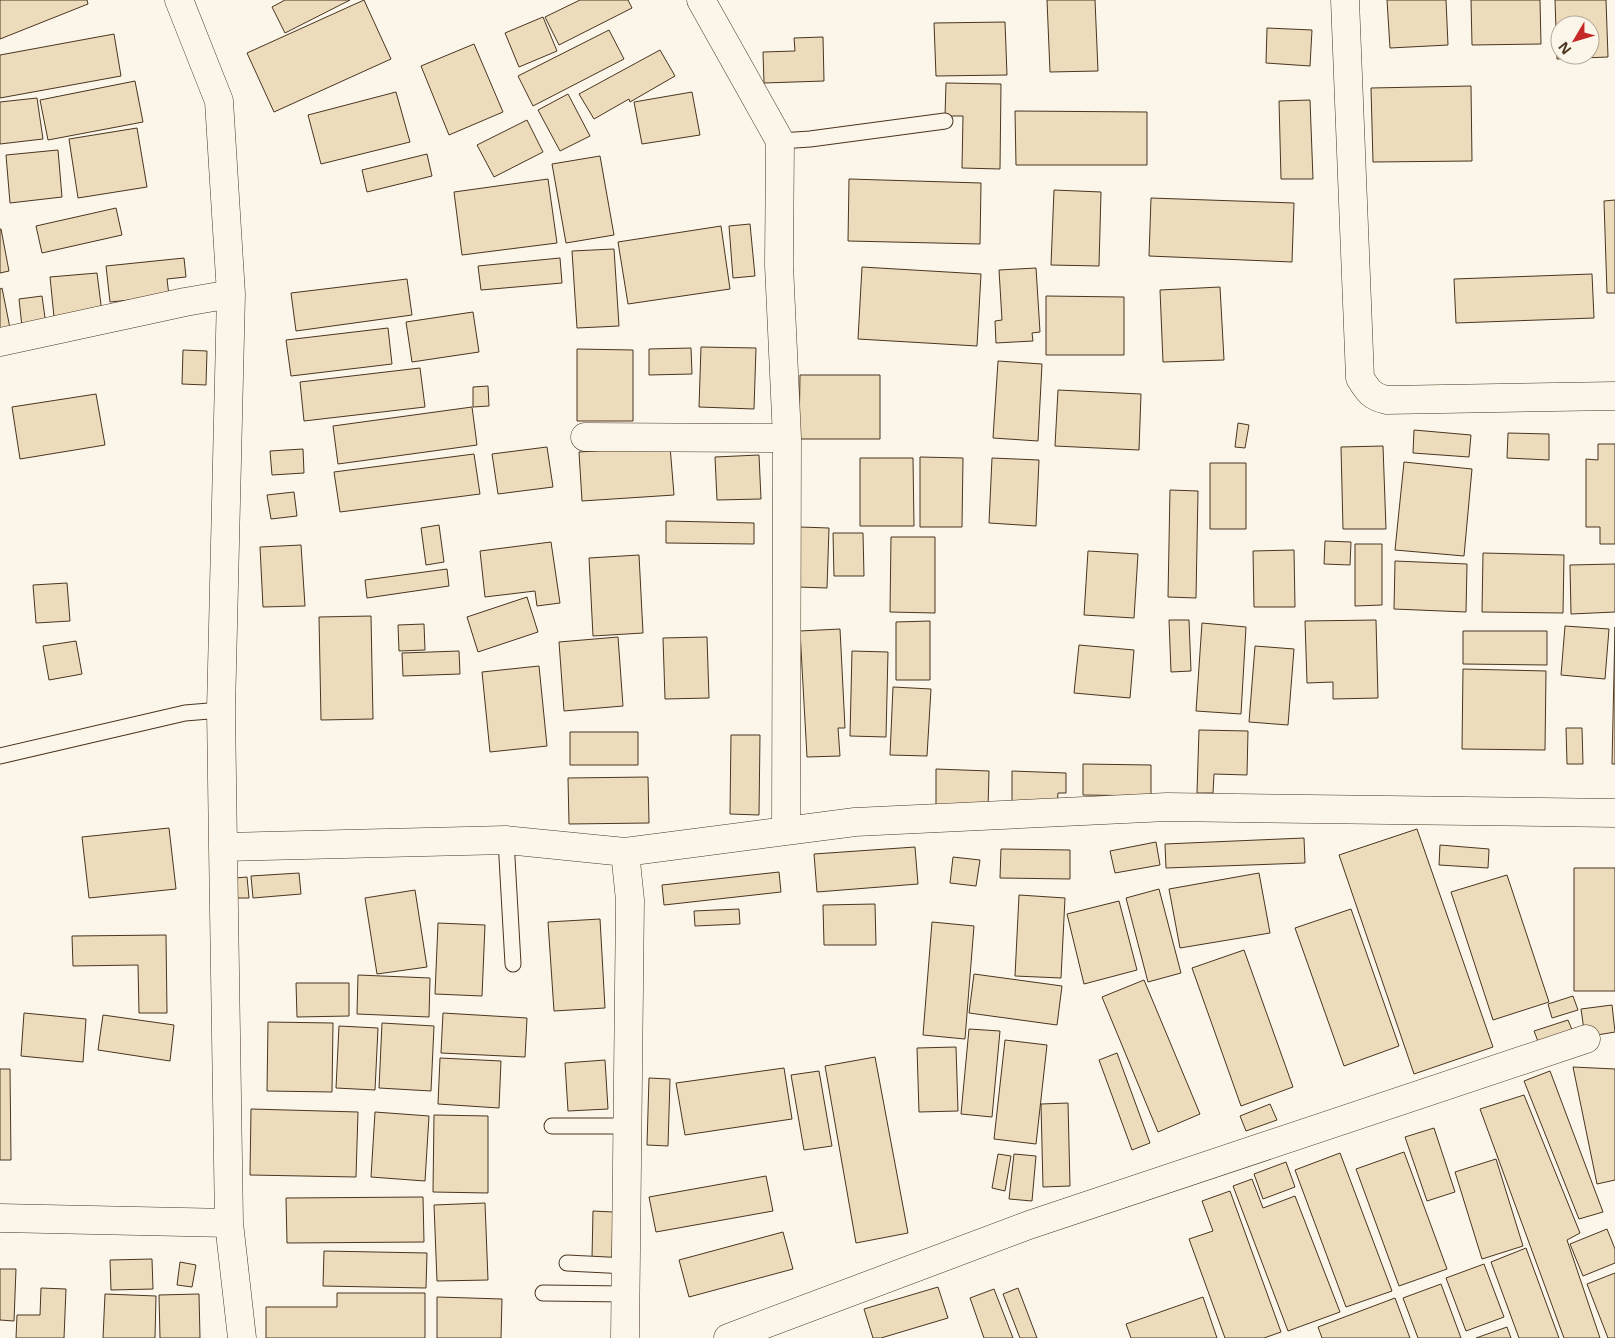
<svg xmlns="http://www.w3.org/2000/svg" width="1615" height="1338" font-family="'Open Sans',sans-serif">
<style>
.building{fill:#ecdcbc;stroke:#4a3520;fill-rule:evenodd}
.lines{fill:none;stroke-linecap:round;stroke-linejoin:round}
.service-casing{stroke:#4a3520;stroke-width:17}
.minor-casing{stroke:#4a3520;stroke-width:29}
.service{stroke:#fbf6e9;stroke-width:15}
.minor{stroke:#fbf6e9;stroke-width:28}
</style>
<rect width="100%" height="100%" fill="#fbf6e9"/>
<path class="building" d="M0,0h87l1,4 -88,35z
M285,0h65l-65,33 -13,-26z
M364,0l27,59 -117,53 -27,-59z
M580,0h48l4,8 -73,37 -14,-28z
M1047,0h48l3,71 -48,1z
M1387,0h59l2,45 -58,3z
M1471,0h69l1,44 -69,1z
M1555,0h51l2,57 -51,2zM1560,25h30v30h-30z
M543,17l14,34 -38,16 -14,-34z
M1005,22l2,53 -71,1 -2,-53z
M1267,28l45,2 -2,36 -44,-3z
M609,30l15,29 -91,47 -15,-30z
M114,34l7,42 -121,22v-43z
M823,37l1,44 -60,2 -1,-31 32,-1 -1,-13z
M474,44l29,68 -54,23 -28,-69z
M660,50l15,26 -45,26 -1,-3 -35,20 -15,-25z
M135,81l8,41 -95,18 -8,-40z
M946,83l55,1 -1,85 -38,-1 1,-52h-18z
M1471,86l1,75 -99,1 -2,-74z
M396,92l14,50 -89,22 -13,-49z
M692,92l8,43 -58,9 -8,-42z
M568,94l22,42 -30,15 -22,-41z
M37,98l6,41 -43,5v-42z
M1310,100l3,79h-32l-2,-78z
M1015,111l132,1v53h-131z
M527,120l16,32 -49,25 -17,-32z
M137,128l10,59 -69,11 -9,-59z
M58,150l4,47 -52,6 -4,-48z
M427,154l5,22 -65,16 -5,-22z
M600,156l14,79 -48,8 -14,-79z
M548,179l9,64 -95,12 -8,-63z
M849,179l132,4 -1,61 -132,-3z
M1054,190l47,2 -2,74 -48,-1z
M1151,198l143,5 -2,59 -143,-6z
M1615,200v93h-8l-3,-92z
M116,208l6,27 -80,18 -6,-27z
M750,224l5,52 -22,2 -4,-52z
M721,226l9,63 -102,15 -10,-62z
M0,229h1l8,42 -9,2z
M614,249l5,77 -42,2 -5,-77z
M184,258l2,19 -19,2 2,17 -59,6 -4,-36z
M560,258l2,25 -81,7 -3,-24z
M862,267l119,7 -4,72 -119,-7z
M1036,268l4,64 -8,1 1,8 -37,2 -1,-22 7,-1 -3,-50z
M97,273l5,40 -48,4 -4,-40z
M1592,274l2,44 -138,5 -2,-44z
M407,279l5,36 -116,16 -5,-38z
M1220,287l4,73 -61,2 -3,-72z
M2,288l8,40 -10,2v-41z
M42,296l4,29 -24,2 -3,-28z
M1046,296l78,1v58h-78z
M473,312l6,40 -67,10 -6,-40z
M388,328l4,36 -101,12 -5,-36z
M701,347l55,1 -2,61 -55,-2z
M691,348l1,26 -43,1v-26z
M577,349l56,1v71h-56z
M183,350l24,1 -1,34 -24,-1z
M998,361l44,3 -4,77 -45,-3z
M420,368l5,39 -121,14 -4,-39z
M800,375h80v64h-81z
M488,386l1,20 -16,1v-20z
M1058,390l83,4 -2,56 -84,-4z
M96,394l9,51 -85,14 -8,-52z
M472,407l5,38 -139,19 -5,-38z
M1238,423l11,2 -4,23 -10,-1z
M1414,430l57,5 -2,22 -56,-4z
M1508,433l41,1v26l-42,-2z
M1598,444h17v100h-15v-17h-14v-68l12,1z
M670,446l4,49 -92,6 -3,-49z
M1383,446l3,83h-43l-2,-82z
M547,447l6,40 -55,7 -6,-40z
M303,449l1,24 -32,2 -2,-24z
M474,454l6,40 -140,18 -6,-40z
M759,455l2,44 -44,1 -2,-43z
M920,457l43,1 -1,69h-42z
M860,458h53l1,68h-54z
M992,458l47,2 -3,66 -47,-3z
M1404,462l68,7 -8,87 -69,-6z
M1210,463h36v66h-36z
M1170,490l28,1 -2,107 -28,-1z
M294,492l3,24 -26,3 -4,-24z
M666,521l88,2v21l-88,-1z
M439,525l5,37 -18,3 -5,-37z
M800,527l29,1 -2,60 -29,-1z
M833,533h30l1,43h-30z
M891,537h44v76l-45,-1z
M1325,541l26,1 -1,23 -26,-1z
M551,542l9,61 -23,3 -2,-15 -50,6 -5,-46z
M1355,544h27v61l-27,1z
M301,545l4,61 -42,1 -3,-60z
M1294,550l1,57h-41l-1,-56z
M1088,551l50,3 -4,64 -50,-3z
M1483,553l81,2 -1,58 -81,-1z
M639,555l4,78 -50,3 -4,-78z
M1395,561l72,3 -1,48 -72,-3z
M1615,564v48l-44,2 -1,-49z
M447,569l2,17 -82,12 -2,-18z
M67,583l3,38 -34,2 -3,-38z
M527,597l11,35 -60,20 -11,-35z
M371,616l2,103 -52,1 -2,-103z
M1169,620h20l2,51 -20,1z
M1376,620l2,78 -45,1v-17l-26,1 -2,-62z
M930,621v59h-34v-58z
M1202,623l44,4 -5,87 -45,-3z
M424,624l1,26 -26,1 -1,-26z
M1565,626l44,3 -4,50 -44,-4z
M1615,627v137h-3z
M840,629l5,99h-7l2,28 -33,1 -7,-126z
M1463,631h84v34l-84,-1z
M618,637l5,69 -59,5 -5,-69z
M707,637l2,61 -44,1 -2,-61z
M76,641l6,33 -33,6 -6,-34z
M1079,645l55,5 -4,48 -56,-5z
M1255,646l39,3 -6,76 -39,-3z
M459,651l1,23 -57,2 -1,-23z
M852,651l36,1 -2,85 -36,-1z
M539,666l8,80 -57,6 -8,-80z
M1463,669l83,2 -1,79 -83,-1z
M893,687l38,2 -4,67 -37,-1z
M1566,728h16l1,36h-16z
M1199,730l49,1 -1,44 -33,-1 -1,19h-16z
M570,732h68v33h-68z
M731,735h29l-1,80 -29,-1z
M1083,764l68,1v31l-68,-1z
M936,769l53,2 -1,38 -52,-2z
M1012,771l54,2v20h-8l-1,13 -45,-1z
M648,777l1,46 -80,1 -1,-46z
M169,828l7,61 -87,9 -7,-61z
M1417,829l76,218 -79,27 -75,-219z
M1304,838l1,25 -139,5 -1,-24z
M1156,842l4,23 -45,8 -5,-22z
M1440,845l49,4 -1,19 -49,-3z
M915,847l3,37 -101,8 -3,-38z
M1001,849l69,1v29l-70,-1z
M953,857l27,3 -4,26 -26,-3z
M1574,868h41v123h-41z
M779,872l2,20 -117,13 -2,-20z
M299,873l2,21 -48,4 -2,-22z
M1259,873l11,60 -90,15 -11,-59z
M1507,875l42,127 -56,18 -42,-128z
M247,877l2,21h-12l-1,-20z
M1159,889l22,84 -33,9 -22,-84z
M415,890l12,77 -50,7 -12,-76z
M1019,895l46,3 -4,80 -46,-2z
M1119,901l18,69 -53,14 -17,-70z
M875,904l1,41h-52l-1,-40z
M739,909l1,15 -45,2 -1,-15z
M1351,909l48,137 -55,20 -49,-138z
M600,919l5,89 -51,3 -6,-89z
M932,922l42,4 -9,113 -42,-4z
M438,923l47,2 -3,71 -47,-2z
M166,935l1,78h-28l-1,-48 -65,1 -1,-30z
M1244,950l49,137 -52,19 -49,-138z
M974,974l88,12 -5,39 -88,-12z
M358,975l72,3 -1,39 -72,-3z
M1144,980l56,134 -42,18 -56,-135z
M296,983h53v33l-52,1z
M1573,996l5,14 -26,8 -4,-14z
M1612,1005l3,27 -30,5 -4,-28z
M24,1013l62,6 -3,43 -62,-6z
M443,1013l84,5 -2,39 -84,-4z
M103,1015l71,10 -4,36 -72,-11z
M1568,1020l5,12 -34,12 -5,-13z
M268,1022l65,1 -1,69 -65,-1z
M382,1023l52,3 -3,65 -52,-3z
M339,1026l39,2 -3,62 -39,-2z
M969,1029l31,2 -8,86 -31,-3z
M1005,1040l42,5 -11,99 -42,-5z
M956,1047l2,64 -39,1 -2,-64z
M1117,1053l33,90 -18,7 -33,-90z
M875,1057l33,176 -52,10 -31,-177z
M440,1058l61,3 -2,47 -61,-4z
M605,1060l3,49 -40,2 -3,-48z
M1573,1067l42,2v111l-18,4z
M784,1068l8,51 -107,16 -9,-52z
M0,1069h10l1,91h-11z
M819,1071l13,75 -28,4 -13,-75z
M1550,1071l53,141 -24,7 -55,-138z
M649,1078l21,1 -2,67 -21,-1z
M1524,1095l56,138 -13,7 33,98h-36l-84,-229z
M1068,1103l2,83 -27,1 -2,-83z
M1270,1104l7,16 -31,11 -6,-15z
M251,1109l107,3 -2,65 -106,-2z
M375,1112l54,4 -4,65 -54,-4z
M434,1115l54,1v77l-55,-1z
M1434,1128l21,64 -28,9 -22,-64z
M1404,1152l43,117 -48,17 -43,-117z
M1340,1153l52,138 -46,16 -51,-137z
M998,1154l13,2 -6,35 -13,-3z
M1014,1154l22,2 -4,45 -23,-2z
M1496,1159l27,87 -41,13 -27,-87z
M1286,1162l9,25 -32,12 -9,-25z
M766,1176l7,35 -117,21 -7,-35z
M1252,1179l11,29 32,-12 45,116 -52,19 -55,-145z
M1230,1191l51,141 -17,6h-39l-36,-99 24,-8 -11,-30z
M423,1197l1,45 -137,1 -1,-45z
M485,1203l3,77 -51,1 -3,-76z
M593,1211l20,1 -1,47 -20,-1z
M1607,1229l8,20v14l-32,13 -13,-32z
M783,1232l10,37 -104,28 -10,-37z
M1526,1248l33,90h-40l-28,-76z
M324,1251l103,2 -1,35 -103,-2z
M152,1259l1,30 -42,1 -1,-30z
M180,1262l16,3 -4,22 -15,-2z
M1484,1264l20,53 -38,14 -20,-53z
M0,1269h16l-2,52 -14,-1z
M1615,1273v65h-7l-21,-54z
M1441,1284l20,54h-43l-15,-40z
M938,1287l10,31 -67,20h-8l-9,-29z
M41,1288l25,1 -2,49h-48l1,-23h23z
M1018,1288l19,50h-17l-17,-44z
M994,1289l19,49h-29l-14,-40z
M337,1293h88v45h-159v-31h71z
M105,1294l51,2 -1,42h-52z
M199,1294l1,44h-40l-1,-43z
M437,1297l65,2 -1,39h-64z
M1203,1297l14,41h-86l-5,-14z
M1395,1298l15,40h-88l-4,-11z
M1507,1327l4,11h-35z"/>
<g class="lines">
<g class="service-casing">
<path id="service" d="M780,141l30,-2 135,-18
M0,756l185,-43 36,-3
M506,840l7,124
M552,1126h76
M567,1263l60,3
M543,1293l83,1"/>
</g>
<g class="minor-casing">
<path id="minor" d="M179,0l40,101 12,193 -10,416 2,137 6,376 13,115
M701,0l79,141 -1,124 8,173 -1,392
M1345,0l15,378c8,13 12,19 27,22l228,-4
M0,342l185,-40 46,-8
M585,437l202,1
M223,847l283,-7 119,12 230,-30 312,-15 448,6
M625,852l5,48 -5,438
M0,1218l229,5
M728,1338l301,-113 557,-186"/>
</g>
<use href="#service" class="service"/>
<use href="#minor" class="minor"/>
</g>
<g transform="translate(1575 40) rotate(232)"><circle r="24" fill="#fbf6e9" stroke="#b4a999"/>
<path d="M0-4L9 19L0 12L-9 19Z" fill="#c62828"/>
<text y="-8" font-size="14" font-weight="bold" text-anchor="middle" fill="#4a3520">N</text>
</g>
</svg>
